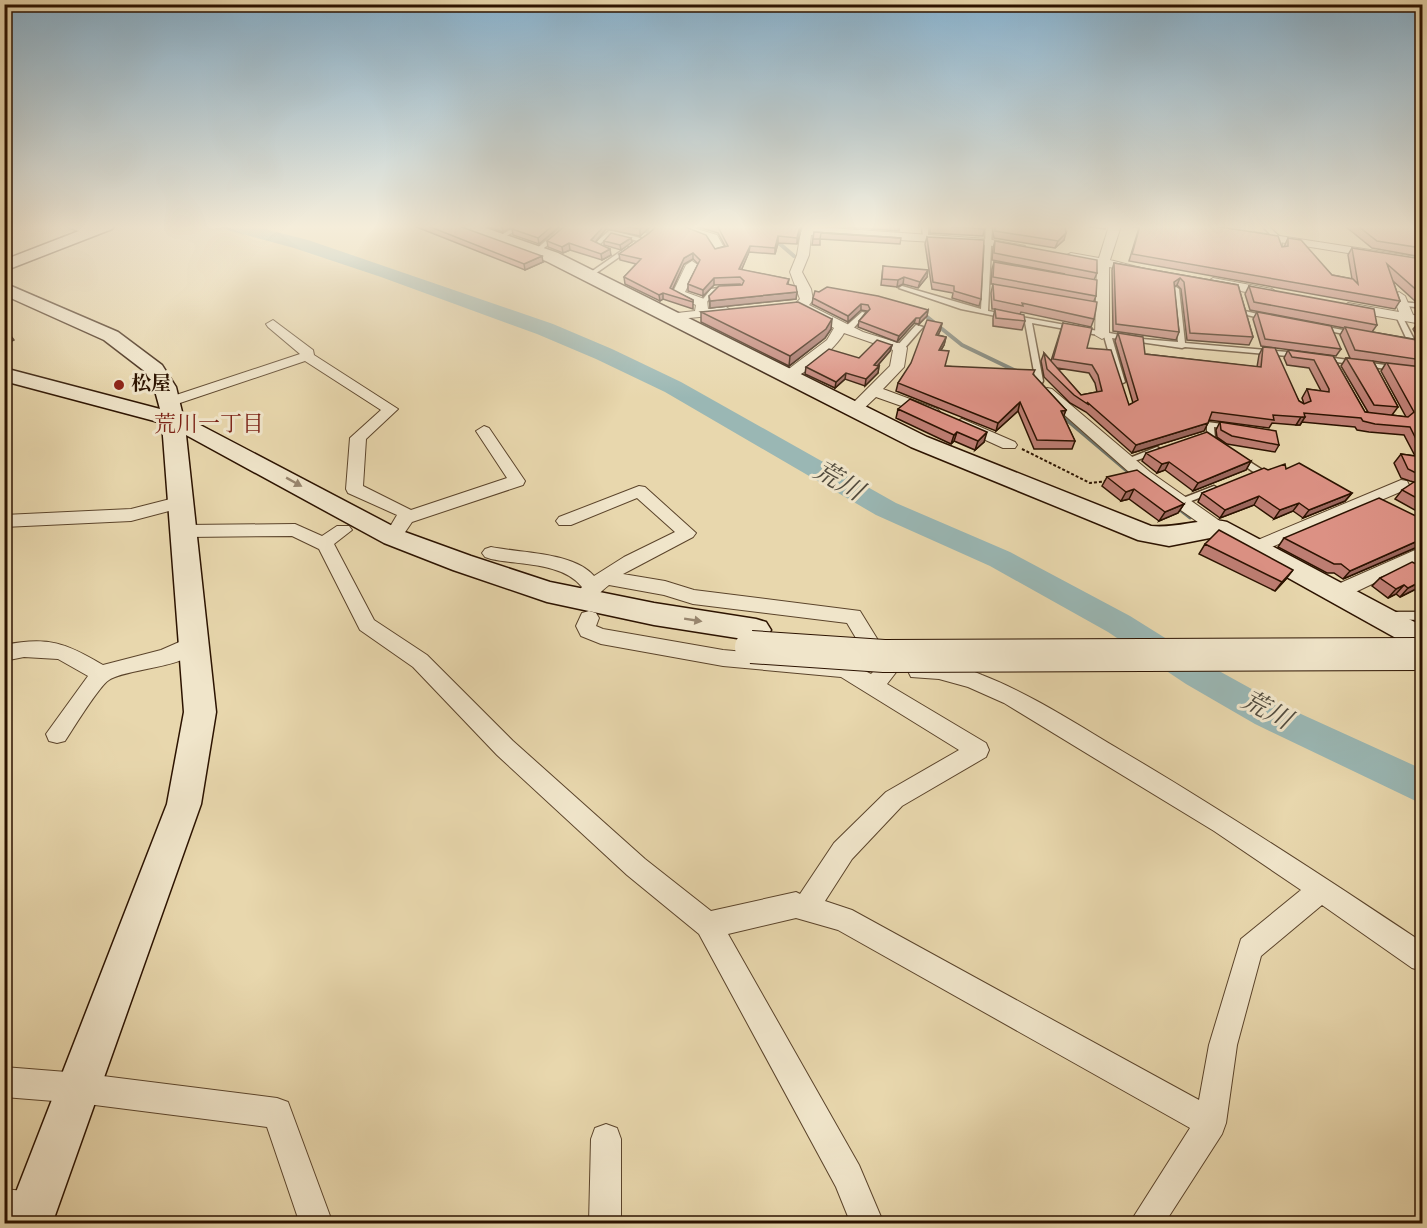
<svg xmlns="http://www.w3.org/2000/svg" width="1427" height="1228" font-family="Vollkorn,'Noto Serif JP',serif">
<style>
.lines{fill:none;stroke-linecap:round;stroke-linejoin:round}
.stream-far1{stroke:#6e756c;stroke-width:4}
.stream{stroke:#6e756c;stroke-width:4.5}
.river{fill:#9ab7b4;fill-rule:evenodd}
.lane-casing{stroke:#5b442b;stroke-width:3}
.street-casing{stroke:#5b442b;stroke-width:2}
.secondary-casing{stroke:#2c1300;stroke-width:3}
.path{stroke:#2c1300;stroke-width:2;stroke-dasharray:3 2;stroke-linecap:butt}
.lane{fill:#f0e5ca;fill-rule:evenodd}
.street{fill:#f0e5ca;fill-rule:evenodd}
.secondary{fill:#f0e5ca;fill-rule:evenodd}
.secondary-bridge-casing{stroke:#2c1300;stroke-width:34;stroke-linecap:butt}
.secondary-bridge{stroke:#f0e5ca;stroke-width:32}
.wall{fill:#bd7d72;stroke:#2c1300;stroke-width:1.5;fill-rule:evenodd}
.shaded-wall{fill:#9a665c;stroke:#2c1300;stroke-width:1.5}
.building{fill:#dc9184;stroke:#2c1300;stroke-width:1.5}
.oneway{fill:#98866f}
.poi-dot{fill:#8f2418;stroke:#f0e5ca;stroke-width:2}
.labels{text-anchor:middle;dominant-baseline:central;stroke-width:6;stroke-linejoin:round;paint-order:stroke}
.far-poi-label{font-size:20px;font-weight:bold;fill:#2c1300;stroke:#f0e5ca;text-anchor:start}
.far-neighbourhood-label{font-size:22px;fill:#7a1f14;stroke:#f0e5ca}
.water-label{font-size:26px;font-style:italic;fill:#524c3f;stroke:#f0e5ca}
</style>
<rect width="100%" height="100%" fill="#e8d7ad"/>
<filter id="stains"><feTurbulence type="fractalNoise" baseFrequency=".00333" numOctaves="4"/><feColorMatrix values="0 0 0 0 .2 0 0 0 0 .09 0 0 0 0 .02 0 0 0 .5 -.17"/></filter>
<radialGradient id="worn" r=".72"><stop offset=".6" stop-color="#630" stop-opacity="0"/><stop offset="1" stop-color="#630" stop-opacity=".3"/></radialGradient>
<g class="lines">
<path class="stream-far1" d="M639,226l9,6
M773,242l7,2 14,12
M921,312l41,33 56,27"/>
<path class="stream" d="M1058,412l71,60
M1181,510l9,7"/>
<path class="river" d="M224,226h29l55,14 245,84 59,25 69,33 215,121 114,49 120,64 80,50 69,38 143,65v35l-167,-80 -69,-40 -78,-52 -118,-66 -114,-51 -211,-123 -69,-33 -59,-25 -156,-57 -87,-29 -67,-18z"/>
<g class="lane-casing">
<path id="lane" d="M517,226h7l-23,13 -5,-1z
M563,226h7l-32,27h-4v-2z
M922,226h6v14l-5,-1z
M986,226h6l-4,85 154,28 36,3 -5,-53 3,-2 3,2 6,54 115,10 4,2 -4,2 -115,-10 -3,1 -70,-10 13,44 -4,2 -4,-2 -13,-46 -72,-13 11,58 -1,2h-6l-11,-61 -64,-13 -62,-21 3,-2 79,23z
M1262,226h6l13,12 1,9h-4l-2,-7z
M610,230l34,9 1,1 -3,2 -31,-8 -11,10v2l9,3v2l-14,-3v-5z
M627,247l5,1 -40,28h-4v-2z
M731,286l2,1v2l-18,3 -10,12 -5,-1 11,-14z
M1402,302l20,2v4l-22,-3 -1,-1z
M1245,311l25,6 2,1 -4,2 -25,-6v-2z
M862,312l5,1 -16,18h-6v-4z
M1399,314l3,2 15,29 -1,2 -9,-1 -4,-2 5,-2 -12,-26z
M916,325l7,2 -20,23h-6v-4z
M1316,325l38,7 4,2 -4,2 -35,-7 -4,-2z
M1319,356l103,14v4l-100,-14 -4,-2z
M1207,422l24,3 4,2 -4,2 -17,-2 1,11 8,6 -4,3 -12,-8z
M1157,447l4,3 -1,2 -34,12 -4,-3z
M1239,455l22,14v4h-6l-19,-13v-4z
M1214,486l5,3 -2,2 -36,14 -5,-3 2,-2z
M1388,612h34v8l-38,-1 -1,-3z"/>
</g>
<g class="street-casing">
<path id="street" d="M66,226h33l5,3c-9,6 -29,3 -38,-3z
M669,226h18l30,9 9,16 -10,2 -8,-14z
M802,226l185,13 38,7v4l-4,1 -34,-6 -176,-10 -2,20 -7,17 9,17 2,11 -4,5 54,27 42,13 2,3 -3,19 -21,22 54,20 3,3 -3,3h-10l-51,-18 -18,17h-10l-3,-3 45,-45 3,-16 -49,-17c-7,14 -47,51 -62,47v-6l45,-34 7,-12 -40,-23 6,-6 -10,-27 7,-17z
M1109,226h12l-11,34 35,9 -6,4 -30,-6v68l-7,4 -7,-4 2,-70 -32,-9 6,-3 28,5z
M1253,232l169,26v7l-173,-28v-4z
M692,261l6,4 -13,27 22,8 1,9 18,-2 6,4 -1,3 -63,6v-6l27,-3 1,-6 -24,-11 14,-29z
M1213,278l59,11 6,4 -6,4 -63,-12 -2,-3z
M1399,292l6,4 8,19 9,1v8l-74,-13 -6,-4 6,-4 51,9 -6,-16z
M273,320l40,30 1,5 84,54 -32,30 -3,47 48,24 96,-32 -31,-47 8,-5 5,2 36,53 -2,4 -111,37 -13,19 -6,2 -9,-6 13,-22 -49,-22 -2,-4 4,-51 31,-28 -76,-49 -131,44h-10l-2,-3 2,-3 136,-45 -32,-27 -2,-3z
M1047,388l5,1 98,83 74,52 3,4 -3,4h-12l-74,-52 -96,-85 -2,-3z
M962,419l53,23 2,3 -2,3h-12l-46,-21 -3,-3 3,-3z
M1401,480l6,1 2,4 -2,4 -147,63h-12l-3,-4 3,-4z
M639,486l6,1 51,46 -3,4 -70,37 42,7 29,9 166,21 37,60 -10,13 99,59 3,7 -3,7 -84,49 -50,53 -27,42 27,9 347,190 10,-55 32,-106 60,-49 -87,-59 -210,-128 -36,-16 -29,-8 -28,-2 -3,-6 3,-6c22,-7 50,1 71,10 49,19 94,49 140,76 103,61 201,125 300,191v29l-10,-3 -90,-63 -61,51 -24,89 -11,78 -4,11 -58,90h-35l61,-96 -352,-198 -42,-12 -68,16 131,231 25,59h-33l-15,-37 -137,-253 -72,-59 -130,-120 -84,-88 -53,-37 -41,-81 -27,-13 -106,1 -9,-6 9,-6 109,-1 27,12 15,-10h12l3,4 -18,14 40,76 53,35 86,86 132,118 66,52 85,-19 4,2 34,-51 52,-51 73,-42 -118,-73 -118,-11 -122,-22 -20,-8 -5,-10 6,-13 7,-2 7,2 3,5 -3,8 7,3 120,21 122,11 26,13 4,-4 -28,-47 -154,-19 -29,-9 -55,-10c-11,8 -20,23 -35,19l-3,-5 11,-12c-19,-25 -64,-22 -91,-28l-6,-2 -3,-4 3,-4 6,-2c29,6 83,5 103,29l30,-19 51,-25 -38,-34 -66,27h-12l-3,-4 3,-4z
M182,496l9,6 -3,4 -57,15 -127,6v-12l127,-6z
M1422,547v13l-79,38h-14l-3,-5 3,-5z
M193,636l7,3 3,5c-13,25 -73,23 -94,36 -10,6 -36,49 -44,61l-8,2 -8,-2 -3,-7 42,-58 -30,-17 -34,-2 -20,4v-16c44,-9 62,-2 99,20l58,-15z
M4,1067l75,6 198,25 11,4 45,122h-33l-33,-97 -188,-24 -75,-6z
M606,1124l11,4 4,11v85h-32l2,-85 4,-11z
M4,1189l30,3 11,5 5,11 -5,11 -9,5 -32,-3z"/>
</g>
<g class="secondary-casing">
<path id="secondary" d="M92,226h22l-2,3 -108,42v-11z
M457,226h23l78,27 369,184 224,89c26,3 55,-10 76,-4l195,104v24l-10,-3 -197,-110 -46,9 -31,-6 -227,-93 -365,-186 -87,-32z
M4,283l114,49 44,33 14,22 7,29 219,115 69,25 79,26 104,21 102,16 10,3 5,8 -5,8 -10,3 -102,-16 -107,-23 -94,-32 -69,-27 -198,-108 30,277 -15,92 -149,420 -48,-1 163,-419 17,-92 -22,-289 -158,-42v-13l156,41 -6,-22 -7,-14 -43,-33 -100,-45z"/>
</g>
<path class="path" d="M1022,449l68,34 19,-2"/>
<use href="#lane" class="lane"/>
<use href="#street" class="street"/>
<use href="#secondary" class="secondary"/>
<g class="secondary-bridge-casing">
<path id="secondary-bridge" d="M751,647l133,9 538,-2"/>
</g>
<use href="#secondary-bridge" class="secondary-bridge"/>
</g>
<path class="wall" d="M414,226h45l84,36 -18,8z
M486,226h27l-10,6z
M560,226l-21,18 -26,-9 -1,-6z
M565,226h86l-11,10 -34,-7 -10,13 15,13 -9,5 -32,-10 -7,3 -15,-6 -1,-6z
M695,226h107l-5,18 -19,-1 -3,11 -26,-2 -8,18 48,9 -1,5 9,8 -1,7 -86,9 -1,-12 32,-11 -1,-1 -26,1 -11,11 -15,-5v-7l10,-20 -5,-5 -9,5 -12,26 21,10v9l-30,-10 -3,2 -35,-17 -1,-7 12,-13 -16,-4 -1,-6 29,-20 67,15 10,-3 -7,-13z
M833,226h67l-1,5z
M930,226h55l-2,10 -53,-3z
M992,226h79v1l-6,-1 -1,14 -9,8 -61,-10z
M1083,226h23l-1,3z
M1130,226h84l68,21h2l4,-9 44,37 20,4 -4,-24 4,-7 70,26v28l-7,-1 -22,-20 7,20 -5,8 -266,-48 10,-33z
M1223,226h20l-1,1z
M1345,226h77v31l-50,-9z
M814,232l87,6 -1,6 -80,-5v6h-8z
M927,237l54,62 -2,7 -27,-8 1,-5 -21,-4 -7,-45z
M604,241l28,1 -11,8 -17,-5z
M995,241l102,32 -3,7 2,16 -2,5v18l-3,8 -70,-15 -1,2 5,7 -3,9 -29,-4v-8l2,-9h-3l-1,-16 2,-9h-2l1,-15 2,-7 71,12 -73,-14 1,-12z
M1114,263l124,22 15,52 -4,8 -62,-5 -6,-51 -4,-4 -3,2 5,45 -3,8 -63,-9 -1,-61z
M883,266l44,11 -9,11 -15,-4 -6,3 -16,-2z
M1249,286l128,39 -5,7 47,8 -6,-11 6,-7h3v192l-27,-15 7,-9 15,-7 -7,-2 -9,-3 -7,-15 7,-9 14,2 -11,-21 -35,-3 -12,-2 -2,-3 -53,-5 -2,3h-4l-24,-2 -3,5 -60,-8 -5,11 -72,22 -46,-41 -16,-9 -26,-26 -3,-16 3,-8 7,8 12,-38 24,25 42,57 4,-2 -18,-62 3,-8 27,21 112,13 2,-12 4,-8 36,54 5,3 -2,-6 5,-9 14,2 -12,-23 -22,-3 -3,-7 4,-8 45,6 32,56h3l-27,-46 5,-8h4l-10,-23 4,-7 -94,-18 -5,-16zM1373,361l13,2 -5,8 25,46 -14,-2 6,-8zM1057,368l32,5 6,10 2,9 -16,3z
M813,298l115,12 -1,6 -8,8 -5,-1 -17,19 -39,-15 1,-6 8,-10 -6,-1 -13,12 -36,-18z
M701,312l130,17 -6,9 -36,28 -88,-44z
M1257,312l84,37 -5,7 -75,-10 -8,-27z
M942,323l-2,8 -2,4 8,2 -2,8 -3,5 4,16 88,9 33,35 -3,6 12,25 -3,8h-38l-16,-38 -22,20 -100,-40 2,-8z
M892,345l-2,6 -13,15h2l-1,7 -13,13 -20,-7 -10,9 -30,-14 1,-7 53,-9z
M898,409l86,33 -9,8 -21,-9 -3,3 -55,-26z
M1220,422l59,23 -4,7 -48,-8 -10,-7 -1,-7z
M1146,453l105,8 -5,9 -53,21 -28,-21 -8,3 -15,-12z
M1286,469l66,24 -7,8 -42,17 -10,-7 -19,8 -20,-14 -34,13 -22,-16 4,-9 66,-23z
M1107,477l77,27 -6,9 -19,8 -30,-22 -8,2 -19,-15z
M1422,519v26l-79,34 -9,-6h-7l-49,-26 6,-9z
M1205,544l81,35 -11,12 -76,-37z
M1422,558v28l-22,11 -4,-3 -8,4 -16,-12 8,-8 37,-14z"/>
<path class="shaded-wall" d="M502,226h11l-10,6z
M552,226h8l-21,18 -1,-6z
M604,226h2v3l-14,17 -1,-6z
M644,226h7l-11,10v-7z
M800,226h2l-5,18v-6z
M1066,233l-2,7 -9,8 3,-7z
M778,236v7l-3,11v-6z
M631,238l1,4 -11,8 -1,-5z
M569,243l1,7 -7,3 -1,-6z
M750,246l-1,6 -10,24v-7z
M610,249l1,6 -9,5 -1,-6z
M693,253v6l-9,5 -14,31v-7l14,-30z
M542,256l1,6 -18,8 -1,-6z
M928,270l-1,7 -9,11 2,-6z
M904,277l-1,7 -6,3 1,-7z
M714,278v7l-11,11v-6z
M1180,278l-3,7 -6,4 3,-7z
M797,292l-1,7 -86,9v-7z
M663,293v6l-3,2 -1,-6z
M861,304v6l-13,12v-6z
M928,310l-1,6 -8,8 1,-6z
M916,318l-2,5 -17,19 2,-6z
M832,319l-1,10 -6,9 -36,28 1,-10z
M942,323l-2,8 -6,12 2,-8z
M4,327l10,13 -10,5z
M946,337l-2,8 -7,12 2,-7z
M892,345l-2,6 -17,20 1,-6z
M879,366l-1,7 -13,13 1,-7z
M846,373l-1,6 -10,9 1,-6z
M1020,402l-2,9 -22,20 2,-8z
M1066,410l-3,8 -2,-7z
M1301,417h4l-5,8h-4z
M1208,423l-4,8 -72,22 4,-8z
M957,432l-3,9 -3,3 3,-9z
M987,432l-3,10 -9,8 3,-9z
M1251,461l-5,9 -53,21 5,-8z
M1169,462l-4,8 -8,3 5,-9z
M1134,489l-5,10 -8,2 5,-9z
M1352,493l-7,8 -42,17 6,-8z
M1259,496l-5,9 -34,13 5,-8z
M1299,503l-6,8 -19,8 6,-9z
M1184,504l-6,9 -19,8 6,-9z
M1422,539v6l-79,34 7,-8z
M1293,570l-7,9 -11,12 7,-9z
M1422,581v5l-22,11 8,-9z
M1404,585l-8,9 -8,4 8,-9z"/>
<path class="building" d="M428,226h31l83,30 -18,8z
M517,226h35l-14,12 -26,-9z
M565,226h39l-13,14 19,9 -9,5 -32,-11 -7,4 -15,-6z
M621,226h23l-4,3z
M657,226h26l23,9 9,14 13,-3 -10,-19 -3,-1h85l-3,12 -19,-2 -3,12 -25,-2 -11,23 50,10 -2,5 9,2 1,6 -87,9 -1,-5 10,-10 23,-1 2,-4 -4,-4 -26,1 -11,12 -15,-6 12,-24 -7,-7 -9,5 -14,30 23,12v2l-30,-9 -4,2 -35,-18 17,-18 -22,-5 29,-20z
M938,226h47v3z
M995,226h70l1,7 -8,8 -63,-10z
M1140,226h74l64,10 4,11 6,-1v-8l13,2 31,35 21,4 5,5 -6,-36 70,11v9l-4,2 4,4v20l-2,-1 -33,-29 13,37 -268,-47z
M1358,226h64v22l-45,-7z
M814,232l87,6 -80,-5 -1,6h-7z
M611,233l20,5 -11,7 -16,-4z
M927,237l57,3 -3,59 -27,-8v-5l-21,-4z
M995,241l102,19v13l-103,-20z
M994,262l103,18 -1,16 -103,-19z
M1114,263l124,22 15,52 -63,-4 -6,-51 -4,-4 -6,4 5,50 -63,-8z
M883,266l45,4 -8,12 -16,-5 -6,3 -16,-1z
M993,284l104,18 -1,7 -2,10 -72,-16 1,3 -29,-6z
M1249,286l125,23 3,16 -123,-23z
M827,287l51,9 50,14 -8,8h-4l-17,18 -40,-15 11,-12 -2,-4 -7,-1 -13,12 -35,-18 2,-7 4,1z
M798,302l34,17 -6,10 -36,27 -89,-44z
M995,309l29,6 1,6 -29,-3z
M1257,312l74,14 10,23 -76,-10z
M927,320l15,3 -6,12 10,2 -7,13 10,1 -4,15 90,4 -2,4 33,36 -5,1 14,30 -38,-1 -17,-38 -22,21 -100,-40 13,-20z
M1063,323l29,5 -5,20 24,2 18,55 9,-5 -20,-67 25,4 2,17 116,13 2,-20 12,1 24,53 5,3 7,-3 -4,-12 22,3v-3l-15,-29 -22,-3 -4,-7 45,6 32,56 43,5 6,-5 -27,-49 35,4v84l-12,-24 -35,-3 -12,-3 -2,-3 -57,-5 1,4h-4l-28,-2 1,5 -62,-8 -4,11 -72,22 -49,-43 2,3 -15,-10 -27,-26 -3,-16 37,42 21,-4 -4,-16 -6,-10 -39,-6z
M1345,327l77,14v19l-67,-10z
M877,340l15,5 -18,20 5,1 -13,13 -20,-6 -10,9 -30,-15 23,-18 30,9z
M1346,358l27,3 25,46 -24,-2z
M910,399l77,33 -9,9 -21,-9 -3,3 -56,-26z
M1220,422l56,9 3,14 -47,-9 -11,-6z
M1207,432l44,29 -53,22 -29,-21 -7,2 -16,-11z
M1401,454l21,3v17l-6,-1 -8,-4z
M1299,463l53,30 -43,17 -10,-7 -19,7 -21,-14 -34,14 -23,-17 62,-25 4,2 17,-6 1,5z
M1137,470l47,34 -19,8 -31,-23 -8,3 -19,-15z
M1414,482l8,2v17l-20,-11z
M1379,498l43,21v20l-72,32 -9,-7h-7l-50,-26z
M1219,530l74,40 -11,12 -77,-38z
M1412,562l10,5v14l-14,7 -4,-3 -8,4 -16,-11z"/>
<defs><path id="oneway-solid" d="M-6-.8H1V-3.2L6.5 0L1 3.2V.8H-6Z" transform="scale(1.5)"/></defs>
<g class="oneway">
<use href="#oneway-solid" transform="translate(294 482) rotate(29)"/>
<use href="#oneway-solid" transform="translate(693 620) rotate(9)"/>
</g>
<linearGradient id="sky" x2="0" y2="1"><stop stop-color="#89b5d3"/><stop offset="0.57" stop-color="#f5edda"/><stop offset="1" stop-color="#f5edda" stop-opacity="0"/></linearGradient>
<rect width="1427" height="398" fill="url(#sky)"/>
<circle class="poi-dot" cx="119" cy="385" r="6"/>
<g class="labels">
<g class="far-poi-label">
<text x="131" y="385">松屋</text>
</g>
<g class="far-neighbourhood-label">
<text x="209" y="425">荒川一丁目</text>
</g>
<g class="water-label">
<text transform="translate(838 482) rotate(30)">荒川</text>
<text transform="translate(1266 711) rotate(28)">荒川</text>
</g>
</g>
<rect width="1427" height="1228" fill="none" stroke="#e8d7ad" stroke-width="24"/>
<rect x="6" y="6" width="1415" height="1216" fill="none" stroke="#2c1300" stroke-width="3"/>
<rect x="12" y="12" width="1403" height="1204" fill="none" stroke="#2c1300" stroke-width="1.5"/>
<rect width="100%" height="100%" filter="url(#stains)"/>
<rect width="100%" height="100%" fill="url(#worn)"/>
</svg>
